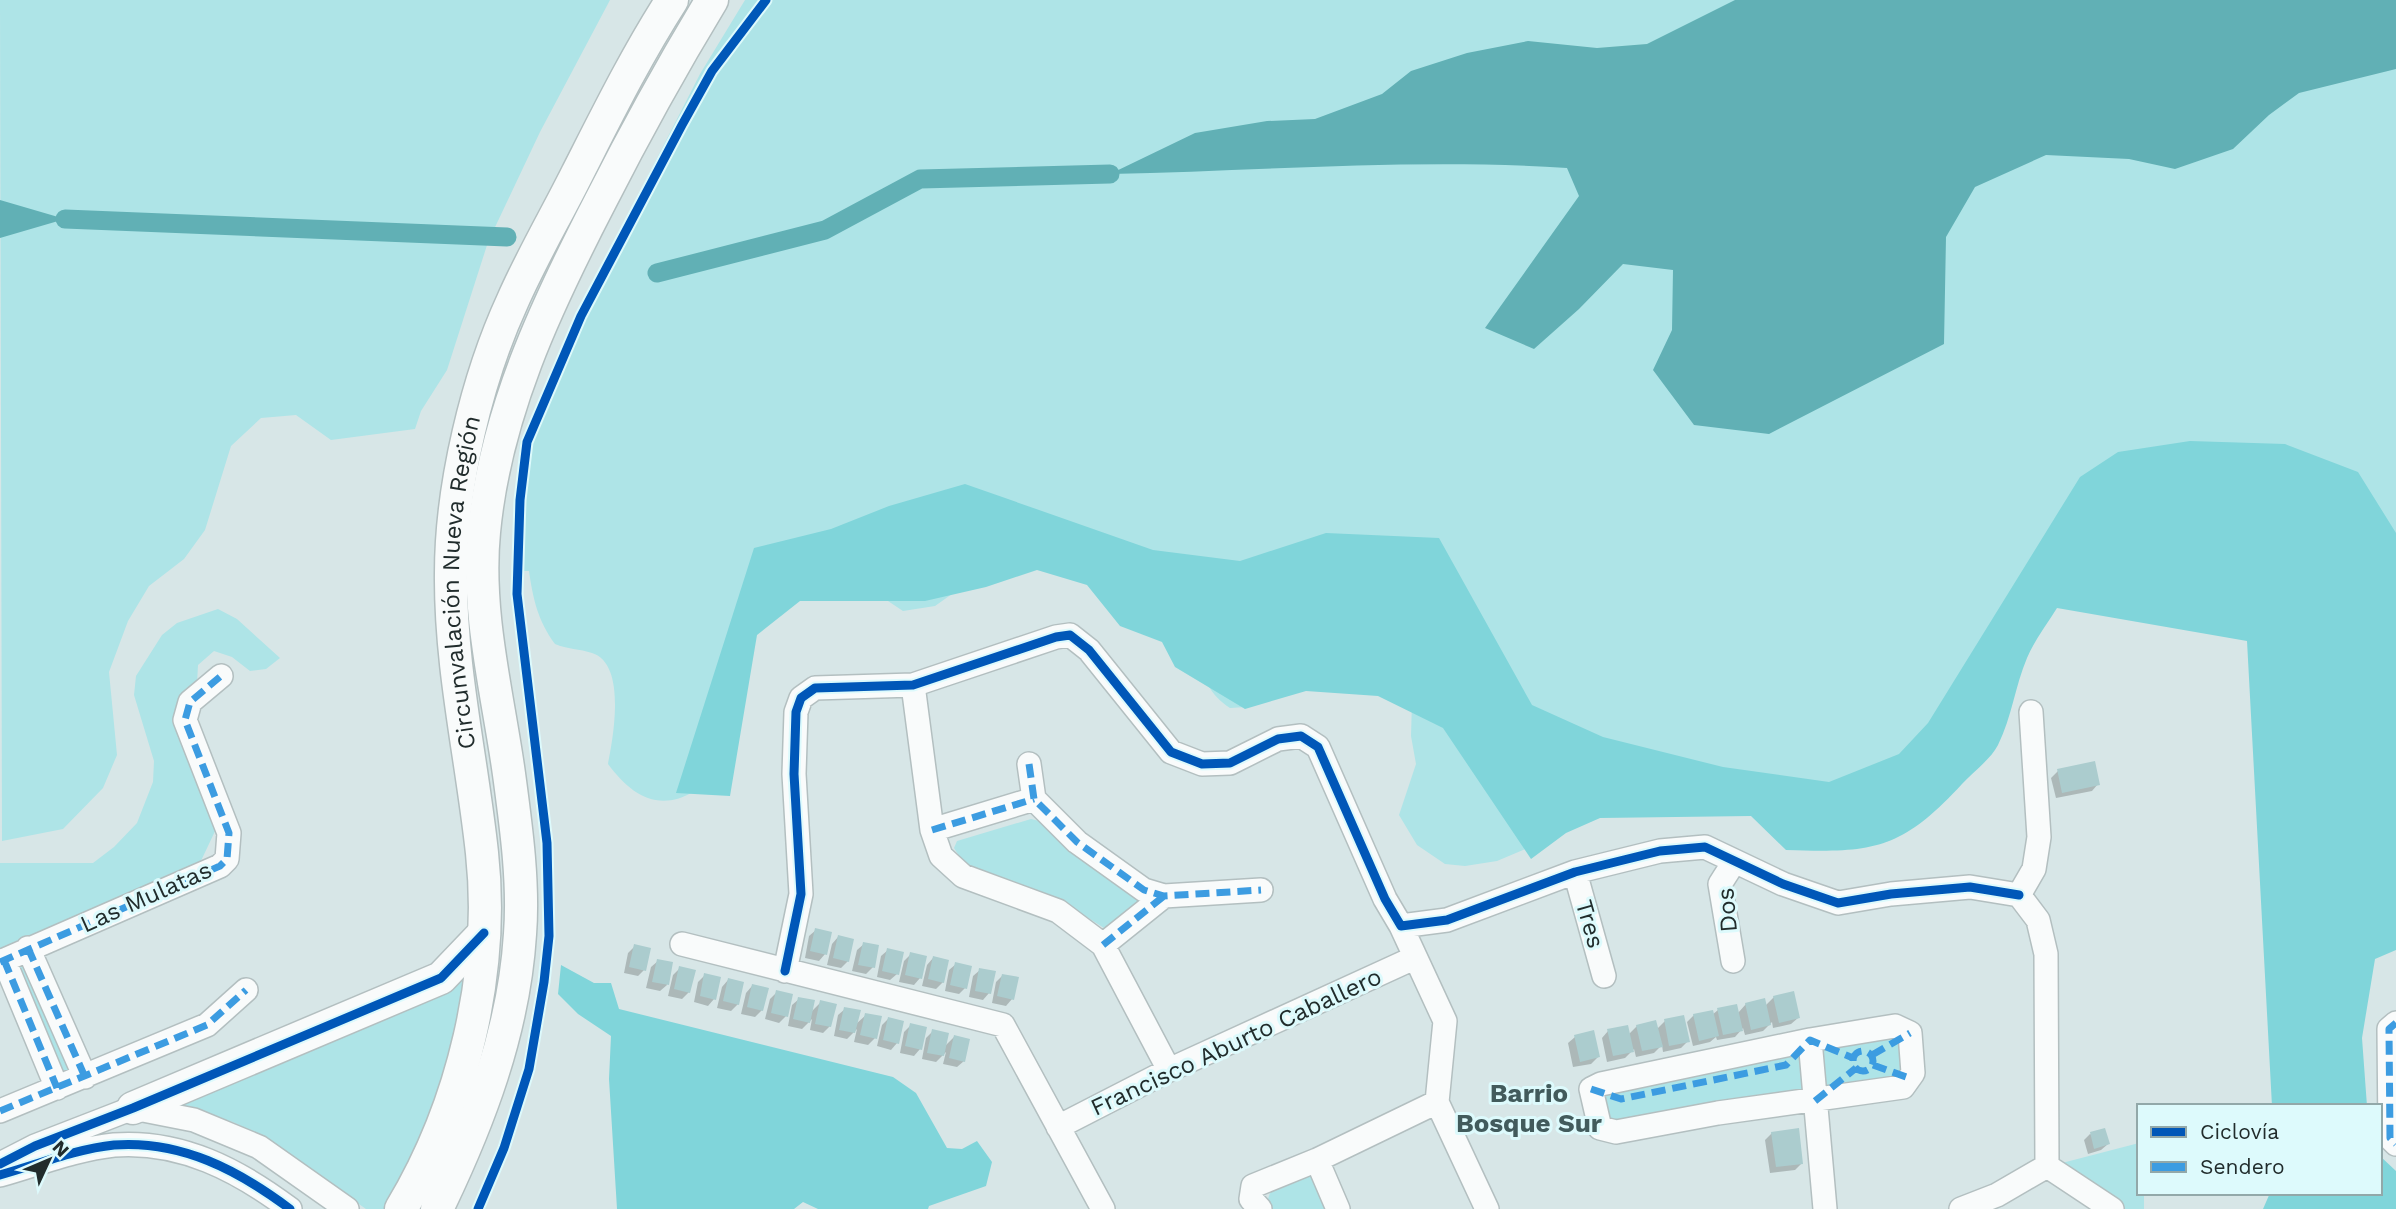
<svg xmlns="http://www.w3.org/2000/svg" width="2396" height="1209" font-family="'Work Sans',sans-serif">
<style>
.green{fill:#aee4e7}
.forest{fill:#80d5da}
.water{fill:#61b0b5}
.shadow{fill:#0003}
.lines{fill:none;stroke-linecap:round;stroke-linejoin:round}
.canal{stroke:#61b0b5;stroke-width:19}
.building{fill:#abccce}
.street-casing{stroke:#b3bfc0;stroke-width:26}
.secondary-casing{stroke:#b3bfc0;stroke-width:35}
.street{stroke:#f9fbfb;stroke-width:23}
.secondary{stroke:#f9fbfb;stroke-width:32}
.quiet{stroke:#3c9ce1;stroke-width:7;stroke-dasharray:14 7;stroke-linecap:butt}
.cycleway-casing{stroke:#ddfafc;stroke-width:13}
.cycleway{stroke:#0057b8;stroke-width:9}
.labels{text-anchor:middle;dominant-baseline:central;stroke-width:6;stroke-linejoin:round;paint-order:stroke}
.street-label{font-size:24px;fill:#212c2c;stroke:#ddfafc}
.neighbourhood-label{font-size:26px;font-weight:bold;fill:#425b5c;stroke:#ddfafc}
</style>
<rect width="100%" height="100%" fill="#d7e6e7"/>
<path class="green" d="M0,0h610l-70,132 -52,110 -41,128 -26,41 -6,18 -84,11 -35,-25 -35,3 -30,28 -26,84 -21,29 -35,27 -21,35 -19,51 8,83 -14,33 -40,41 -61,12z
M745,0h1651v836l-62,-228 -208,-100 -221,285 -242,-2 -166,70 -32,5 -20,-2 -28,-19 -18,-30 17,-51 -5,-28 1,-34 -49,-34 -117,39 -16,1c-34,-23 -26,-45 -22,-81l-172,-71 -60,21 -41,29 -32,5 -18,-12 -23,-6 -97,12 -70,186c-37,22 -64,4 -87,-27 5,-26 19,-100 -16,-111 -12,-4 -25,-4 -37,-9 -17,-23 -22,-45 -26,-73h-14l5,-129 107,-225 73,-143z
M218,609l19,10 43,39 -14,11 -16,2 -18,-14 -18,-6 -16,14 -1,19c-13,10 -20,17 -22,34l42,109 -18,38 -199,84v-86h93l21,-16 23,-24 16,-41 1,-21 -20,-66 2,-19 26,-41 15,-12z
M1031,819l17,4 38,40 57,36 -1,10 -38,19 -39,-25 -91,-33 -11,-8 -9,-14 3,-7z
M26,956l47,115 -12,3 -48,-112z
M471,965l-1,19 -38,131 -47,94h-19l-100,-71 -33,-16 -61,-17z
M1889,1032l14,7 2,33 -10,12 -65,10 -8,-8 -4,-41z
M1800,1052l5,37 -189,35 -9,-5 -6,-23z
M2139,1143v50h5v16h-20l-14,-14 -48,-32z
M1315,1173l15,36h-62l-2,-4 6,-18z"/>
<path class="forest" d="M2190,441l95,3 73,28 38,61v417l-21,9 -13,79 5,68h-95l-25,-465 -190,-33c-10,16 -23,33 -30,50 -12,28 -15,59 -29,87 -7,14 -25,27 -36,39 -61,66 -88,69 -176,66l-35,-34 -151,2 -34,15 -35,26 -88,-131 -65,-32 -72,-5 -61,18 -70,-42 -13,-25 -42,-16 -33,-41 -50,-15 -51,17 -61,14h-125l-43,34 -27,161 -54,-3 78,-245 77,-19 58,-23 76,-22 188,66 87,11 86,-28 113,5 93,167 71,32 120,30 106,15 70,-28 29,-31 152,-246 38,-25z
M561,965l33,18h17l8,26 274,68 23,16 31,55 15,1 15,-8 15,21 -6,24 -57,20 -1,3h-110l-15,-7 -9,7h-177l-8,-130 2,-43 -33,-22 -20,-20z
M2380,1156l16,15v38h-133l7,-16h110z"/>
<path class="water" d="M1735,0h661v69l-97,24 -30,22 -36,34 -58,20 -46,-10 -83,-4 -71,32 -29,50 -2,107 -175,90 -75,-9 -41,-55 19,-40 1,-60 -50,-6 -44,45 -45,40 -49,-21 94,-132 -12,-28c-153,-10 -304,3 -457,6l85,-41 72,-12 48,-2 67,-25 29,-23 56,-18 61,-12 69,7 50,-4z
M0,200l65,19 -65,19z"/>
<path class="shadow" d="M2058,771l40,13 -6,7 -36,7 -5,-20z
M816,930l9,24 -6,7 -14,-3 4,-22z
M838,937l10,24 -7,7 -14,-3 5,-21z
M864,944l9,23 -7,7 -14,-3 5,-21z
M635,946l9,24 -6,6 -14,-3 4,-20z
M888,950l9,24 -7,6 -13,-3 4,-21z
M911,954l9,24 -6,7 -15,-3 5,-21z
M933,958l10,24 -7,7 -14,-3 5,-21z
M658,961l9,24 -7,6 -14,-3 5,-21z
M956,964l9,24 -6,6 -14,-3 4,-21z
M680,968l9,24 -7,7 -14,-3 5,-21z
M980,970l9,23 -6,7 -14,-3 4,-21z
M705,975l9,24 -6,7 -14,-4 4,-20z
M1003,975l9,24 -6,7 -14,-3 4,-21z
M728,980l10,24 -7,7 -14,-3 5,-21z
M752,986l10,24 -7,7 -14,-3 5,-21z
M777,992l9,24 -7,7 -14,-4 5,-20z
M1774,997l24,21 -7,6 -18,4 -1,-6 -9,9 -18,4 -2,-7 -8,9 -18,3 -1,-3 -6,5 -17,4 -6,-24 7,-7h18l6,-5 20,3 8,-9 19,2z
M799,999l11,14 11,-11 9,24 -7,7 -13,-3 2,-11 -10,10 -14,-3 4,-21z
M845,1009l11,15 10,-9 9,23 -7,7 -14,-3 3,-13 -10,10 -13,-3 4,-21z
M888,1019l9,24 -6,7 -14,-4 5,-21z
M1665,1021l23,20 -7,7 -18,4 -1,-7 -8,8 -18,4 -2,-8 -9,9 -18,4 -5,-24 6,-7 20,4 9,-9 20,3z
M911,1025l9,24 -6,7 -14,-3 4,-21z
M933,1031l11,16 10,-10 10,24 -7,6 -14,-3 3,-12 -10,10 -14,-3 4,-21z
M1575,1037l23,20 -7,7 -18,3 -5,-24z
M1772,1133l30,30 -7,7 -25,3 -5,-33z
M2090,1134l18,10 -7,6 -13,4 -4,-14z"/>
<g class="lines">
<path class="canal" d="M65,219l442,18
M657,273l168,-43 95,-51 190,-5"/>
</g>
<path class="building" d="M2095,761l5,24 -38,8 -5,-24z
M815,928l17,4 -5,23 -17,-4z
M838,935l16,4 -5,23 -16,-4z
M863,942l16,3 -4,23 -17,-3z
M634,944l17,4 -5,23 -17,-4z
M887,948l17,4 -5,23 -17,-4z
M910,952l17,4 -5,23 -17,-4z
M933,956l16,4 -5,23 -16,-4z
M657,959l16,3 -4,23 -17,-3z
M955,962l17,4 -5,23 -17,-4z
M679,966l17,4 -6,23 -16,-4z
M979,968l17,3 -5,23 -16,-3z
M704,973l17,4 -5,23 -16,-4z
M1002,974l17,3 -5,23 -17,-4z
M728,978l16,4 -5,23 -16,-4z
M752,984l17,4 -6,23 -16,-4z
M776,990l17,4 -5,23 -17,-4z
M1794,991l6,27 -21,5 -6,-27z
M798,997l17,3 -5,23 -17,-4z
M1765,998l6,27 -20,5 -6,-27z
M820,1000l17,4 -6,23 -16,-3z
M1737,1004l6,27 -20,4 -6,-27z
M844,1007l17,3 -6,23 -16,-3z
M1713,1010l6,26 -20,5 -6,-27z
M865,1013l17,3 -5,23 -17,-4z
M1684,1015l6,27 -21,4 -5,-27z
M888,1017l16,4 -5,23 -16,-4z
M1656,1020l7,27 -21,4 -6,-26z
M910,1023l17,4 -5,23 -17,-4z
M1628,1025l6,27 -21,4 -6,-27z
M932,1029l17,4 -5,23 -17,-3z
M1594,1030l6,27 -20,5 -6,-27z
M954,1035l16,4 -5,23 -16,-4z
M1799,1128l4,36 -27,3 -5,-35z
M2105,1128l5,16 -16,5 -4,-17z"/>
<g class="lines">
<g class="street-casing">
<path id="street" d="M913,685l19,145 9,26 22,20 95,35 45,34 66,125
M1029,764l5,35 43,43 67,48 20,6 97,-6
M932,830l102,-31
M1575,872l29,104
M2019,895l19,25 8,34 1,212
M2019,895l15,-26 5,-32 -8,-125
M1401,926l44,95 -8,81 50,107
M682,944l321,81 100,184
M1103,945l61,-49
M28,948l57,129
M4,960l53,128
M1733,961l-13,-77 14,-22
M0,962l220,-96 7,-7 2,-26 -44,-113 5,-18 31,-26
M785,971l16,-77 -7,-120 2,-62 5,-14 14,-10 98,-3 143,-48 14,-2 19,15 82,102 31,12 28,-1 48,-24 23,-3 17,11 67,152 16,27 46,-6 128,-48 85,-21 45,-4 78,37 55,19 53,-9 79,-7 49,8
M2396,1023l-7,6 1,109 6,6
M1895,1026l15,7 3,40 -10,14 -185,26 -102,19 -16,-4 -9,-39 10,-5 209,-44z
M1810,1040l15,169
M0,1111l207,-86 39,-35
M1058,1127l111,-57 245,-112
M1317,1160l21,49
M0,1164l35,-18 98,-38 61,12 65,27 88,62
M2047,1166l65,43
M0,1175c36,-10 76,-26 114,-30 67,-5 124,25 176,64
M1260,1209l-9,-10 2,-13 64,-26 120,-58
M1961,1209l36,-14 50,-29"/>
</g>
<g class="secondary-casing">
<g id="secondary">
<path d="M133,1108l308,-130 43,-45"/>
<path id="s1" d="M401,1209c62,-103 94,-237 81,-356 -10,-94 -32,-185 -31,-280 0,-87 26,-195 62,-273 19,-43 43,-84 64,-126 30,-59 59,-118 95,-174"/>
<path d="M437,1209c42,-87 77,-178 83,-275 4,-51 -4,-108 -11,-160 -11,-79 -33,-161 -25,-242 11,-118 62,-226 116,-330 35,-69 72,-136 112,-202"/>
</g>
</g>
<use href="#street" class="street"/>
<use href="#secondary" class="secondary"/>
<path class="quiet" d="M1029,764l5,35 43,43 67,48 20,6 97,-6
M932,830l102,-31
M1103,945l61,-49
M28,948l57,129
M4,960l53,128
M0,962l220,-96 7,-7 2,-26 -44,-113 5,-18 31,-26
M2396,1023l-7,6 1,109 6,6
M1853 1061a10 10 0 1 1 20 0a10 10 0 1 1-20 0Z
M1872,1055l38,-22
M1873,1065l36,13
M1591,1089l30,10 165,-34 24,-25 43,18
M1815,1101l41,-33
M0,1111l207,-86 39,-35"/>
<g class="cycleway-casing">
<path id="cycleway" d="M785,971l16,-77 -7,-120 2,-62 5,-14 14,-10 98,-3 143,-48 14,-2 19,15 82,102 31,12 28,-1 48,-24 23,-3 17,11 67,152 16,27 46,-6 128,-48 85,-21 45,-4 78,37 55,19 53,-9 79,-7 49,8
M0,1164l35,-18 98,-38 308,-130 43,-45
M0,1175c36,-10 76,-26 114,-30 67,-5 124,25 176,64
M478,1209l26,-61 25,-79 15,-87 5,-46 -2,-93 -30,-249 3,-94 7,-58 54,-126 101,-191 30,-54 54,-71"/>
</g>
<use href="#cycleway" class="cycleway"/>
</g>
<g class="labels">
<g class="street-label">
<text stroke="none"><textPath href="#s1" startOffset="644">Circunvalación Nueva Región</textPath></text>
<text transform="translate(146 897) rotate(-24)">Las Mulatas</text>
<text transform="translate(1727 910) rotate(-95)">Dos</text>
<text transform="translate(1590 924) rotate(74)">Tres</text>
<text transform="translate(1236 1042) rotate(-25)">Francisco Aburto Caballero</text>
</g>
<g class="neighbourhood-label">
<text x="1529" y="1093">Barrio<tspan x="1529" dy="30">Bosque Sur</tspan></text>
</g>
</g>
<rect x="2137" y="1104" width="245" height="91" fill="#ddfafc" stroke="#92a8a9" stroke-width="2"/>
<rect x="2151" y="1127" width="35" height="10" fill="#0057b8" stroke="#92a8a9" stroke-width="2"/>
<text x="2200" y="1139" font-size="21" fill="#212c2c">Ciclovía</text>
<rect x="2151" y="1162" width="35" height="10" fill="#3c9ce1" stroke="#92a8a9" stroke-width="2"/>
<text x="2200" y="1174" font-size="21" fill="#212c2c">Sendero</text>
<g transform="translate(49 1160) rotate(46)" stroke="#ddfafc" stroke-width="5" paint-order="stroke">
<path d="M0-5L12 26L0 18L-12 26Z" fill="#212c2c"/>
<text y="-10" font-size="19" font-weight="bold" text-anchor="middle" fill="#212c2c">N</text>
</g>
</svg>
